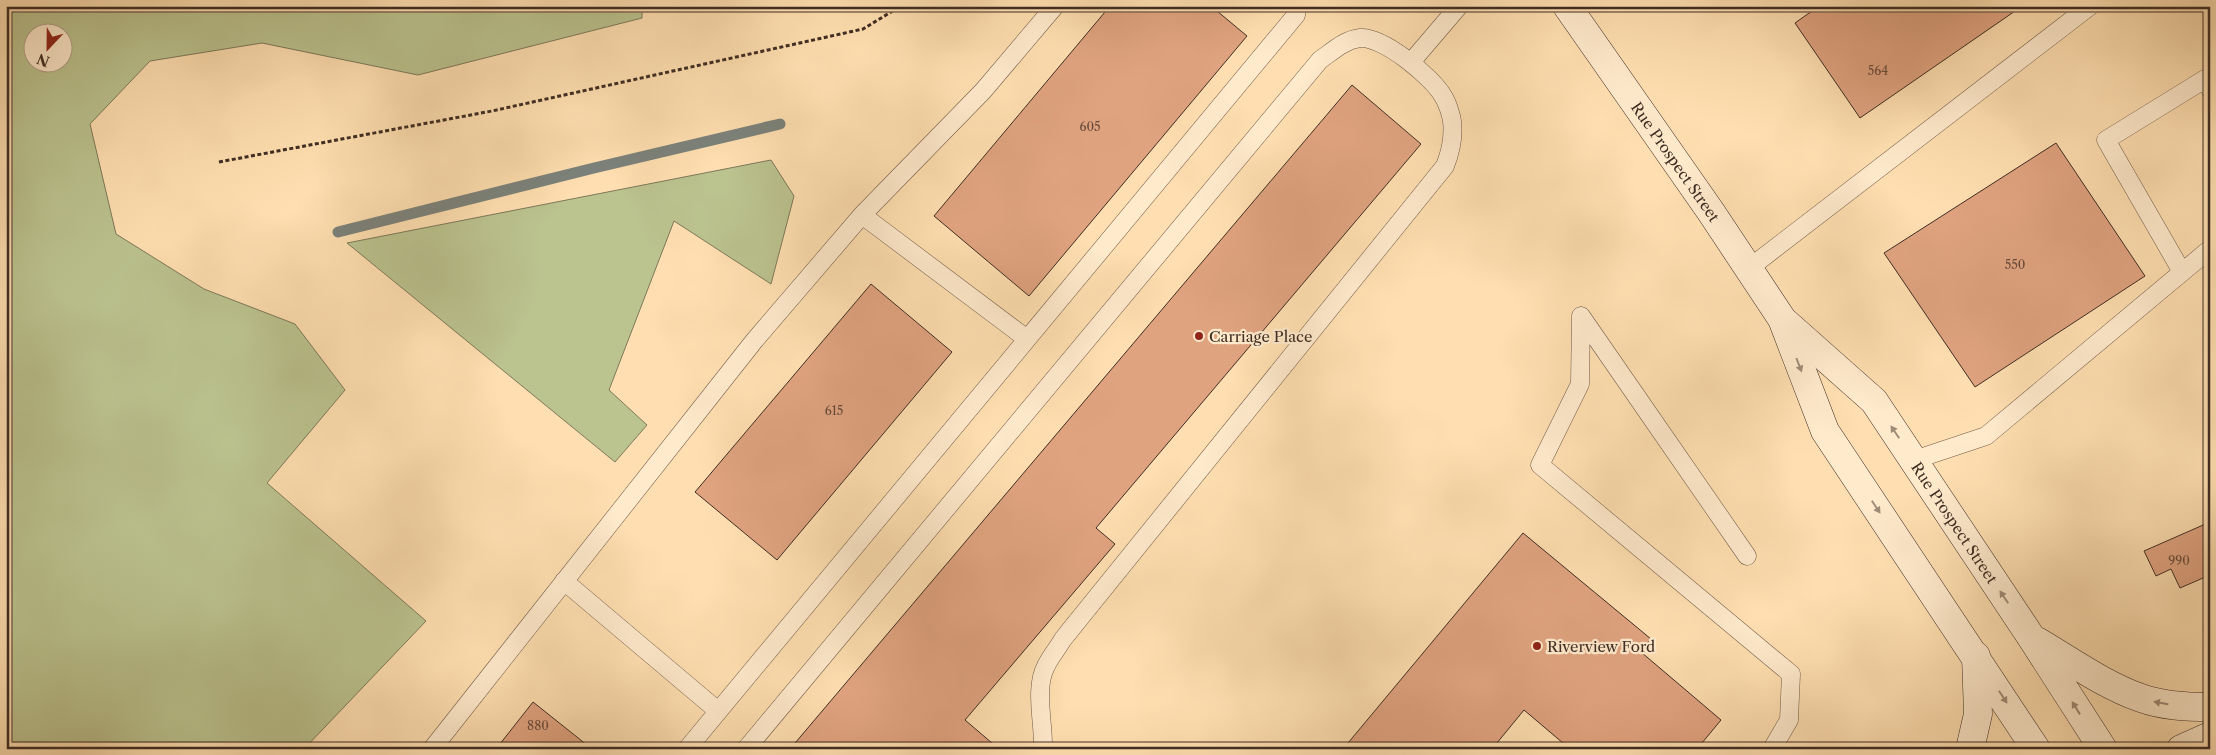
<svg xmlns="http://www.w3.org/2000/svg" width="2216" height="755" font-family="'Libre Caslon Text',serif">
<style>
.green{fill:#bbc38f;stroke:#7d785a;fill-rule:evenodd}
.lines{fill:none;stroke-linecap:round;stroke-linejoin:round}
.stream{stroke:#7b827b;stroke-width:11}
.building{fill:#e0a380;stroke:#3f2d24}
.lane-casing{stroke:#6f5a47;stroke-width:19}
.secondary-casing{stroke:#3f2d24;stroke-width:29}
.path{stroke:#3f2d24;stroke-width:3;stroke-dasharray:4 2.5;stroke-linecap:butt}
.lane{stroke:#ffeacc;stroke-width:18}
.secondary{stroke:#ffeacc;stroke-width:28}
.oneway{fill:#9f8c78}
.poi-dot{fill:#8f2418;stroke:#ffeacc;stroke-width:2}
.labels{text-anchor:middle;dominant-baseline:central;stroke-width:4.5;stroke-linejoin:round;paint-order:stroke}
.number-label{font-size:12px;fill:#674a3b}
.street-label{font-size:15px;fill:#3f2d24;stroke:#ffeacc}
.poi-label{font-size:15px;fill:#3f2d24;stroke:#ffeacc;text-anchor:start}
</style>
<rect width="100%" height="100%" fill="#ffdfb1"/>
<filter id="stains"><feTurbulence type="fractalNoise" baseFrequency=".004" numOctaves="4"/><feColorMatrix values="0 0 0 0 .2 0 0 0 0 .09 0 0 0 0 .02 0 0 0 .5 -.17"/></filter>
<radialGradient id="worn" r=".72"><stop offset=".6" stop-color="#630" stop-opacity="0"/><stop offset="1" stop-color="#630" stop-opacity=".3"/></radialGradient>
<path class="green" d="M6,6h636v12l-224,57 -156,-32 -112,18 -60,63 26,110 88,55 91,35 50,66 -78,93 159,138 -122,128h-298zM32,32h30v30h-30z
M771,160l23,36 -23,88 -97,-63 -65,169 38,35 -32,37 -268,-219z"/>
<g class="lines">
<path class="stream" d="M338,232l256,-64 186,-44"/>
</g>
<path class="building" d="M1110,6h101l36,30 -218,260 -95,-80z
M1819,6h197l2,3 -158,109 -65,-95z
M1352,85l69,59 -325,384 19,16 -150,176 34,29h-209z
M2056,143l89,133 -170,111 -91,-134z
M871,284l81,68 -175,208 -82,-68z
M2210,522v53l-30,13 -9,-19 -15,7 -12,-25z
M1523,533l128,106 -10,13 80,68 -24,29h-127l-46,-39 -32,39h-149z
M533,702l59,47h-96z"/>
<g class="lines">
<g class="lane-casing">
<path id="lane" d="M1412,61l47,-55
M862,215l165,124
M1748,269l342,-263
M2182,272l-76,-132 99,-61 5,10
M1581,316l-1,68 -40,81 251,209 -2,46 -17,29
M1581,316l166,240
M1914,460l72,-24 224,-187
M564,581l154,130
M432,749l322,-408 108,-126 121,-124 72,-85
M687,749l609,-734 1,-9
M746,749l574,-689c13,-9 24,-20 40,-22 23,-2 72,39 83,58 4,6 8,18 9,25 2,17 -1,30 -7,45l-382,473c-5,9 -13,18 -17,27 -12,22 -2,58 -3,83"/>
</g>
<g class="secondary-casing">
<g id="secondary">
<path id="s1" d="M1567,6l144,206 71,107 43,112 211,318"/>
<path id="s2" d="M1785,322l89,79 157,236 72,112"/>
<path d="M2037,641c34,20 67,44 104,57 22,8 46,9 69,9"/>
<path d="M1970,749l8,-35 -2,-58"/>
<path d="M2181,749l29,-13"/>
</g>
</g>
<path class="path" d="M219,162l273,-51 371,-82 38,-23"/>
<use href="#lane" class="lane"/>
<use href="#secondary" class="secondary"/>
</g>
<defs><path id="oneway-solid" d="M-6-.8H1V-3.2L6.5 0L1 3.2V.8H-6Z" transform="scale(1.25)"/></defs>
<g class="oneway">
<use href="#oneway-solid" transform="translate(1799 365) rotate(69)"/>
<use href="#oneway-solid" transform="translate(1895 432) rotate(-124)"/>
<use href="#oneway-solid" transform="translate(1876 507) rotate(56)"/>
<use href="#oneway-solid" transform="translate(2004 597) rotate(-124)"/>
<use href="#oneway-solid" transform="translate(2003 697) rotate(57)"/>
<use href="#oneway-solid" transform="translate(2161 703) rotate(-170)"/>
<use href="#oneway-solid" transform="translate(2076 708) rotate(-122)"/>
</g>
<g class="poi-dot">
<circle cx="1199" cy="336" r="5"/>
<circle cx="1537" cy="646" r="5"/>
</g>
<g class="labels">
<g class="number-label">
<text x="1878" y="70">564</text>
<text x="1090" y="126">605</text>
<text x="2015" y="264">550</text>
<text x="834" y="410">615</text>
<text x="2179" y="560">990</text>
<text x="538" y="725">880</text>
</g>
<g class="street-label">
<text stroke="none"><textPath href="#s1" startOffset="190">Rue Prospect Street</textPath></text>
<text stroke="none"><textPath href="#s2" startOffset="265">Rue Prospect Street</textPath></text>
</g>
<g class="poi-label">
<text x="1209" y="336">Carriage Place</text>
<text x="1547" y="646">Riverview Ford</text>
</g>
</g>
<rect width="2216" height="755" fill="none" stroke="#ffdfb1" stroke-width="25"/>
<rect x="8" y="8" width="2201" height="740" fill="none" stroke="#3f2d24" stroke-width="2.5"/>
<rect x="12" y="12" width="2191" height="730" fill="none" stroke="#3f2d24"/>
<g transform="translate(48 48) rotate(202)"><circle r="24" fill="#ffeacc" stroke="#b29e89"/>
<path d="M0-4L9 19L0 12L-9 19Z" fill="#8f2418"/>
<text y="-8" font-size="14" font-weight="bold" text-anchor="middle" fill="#3f2d24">N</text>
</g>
<rect width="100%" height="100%" filter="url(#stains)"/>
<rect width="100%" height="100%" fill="url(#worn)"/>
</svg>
